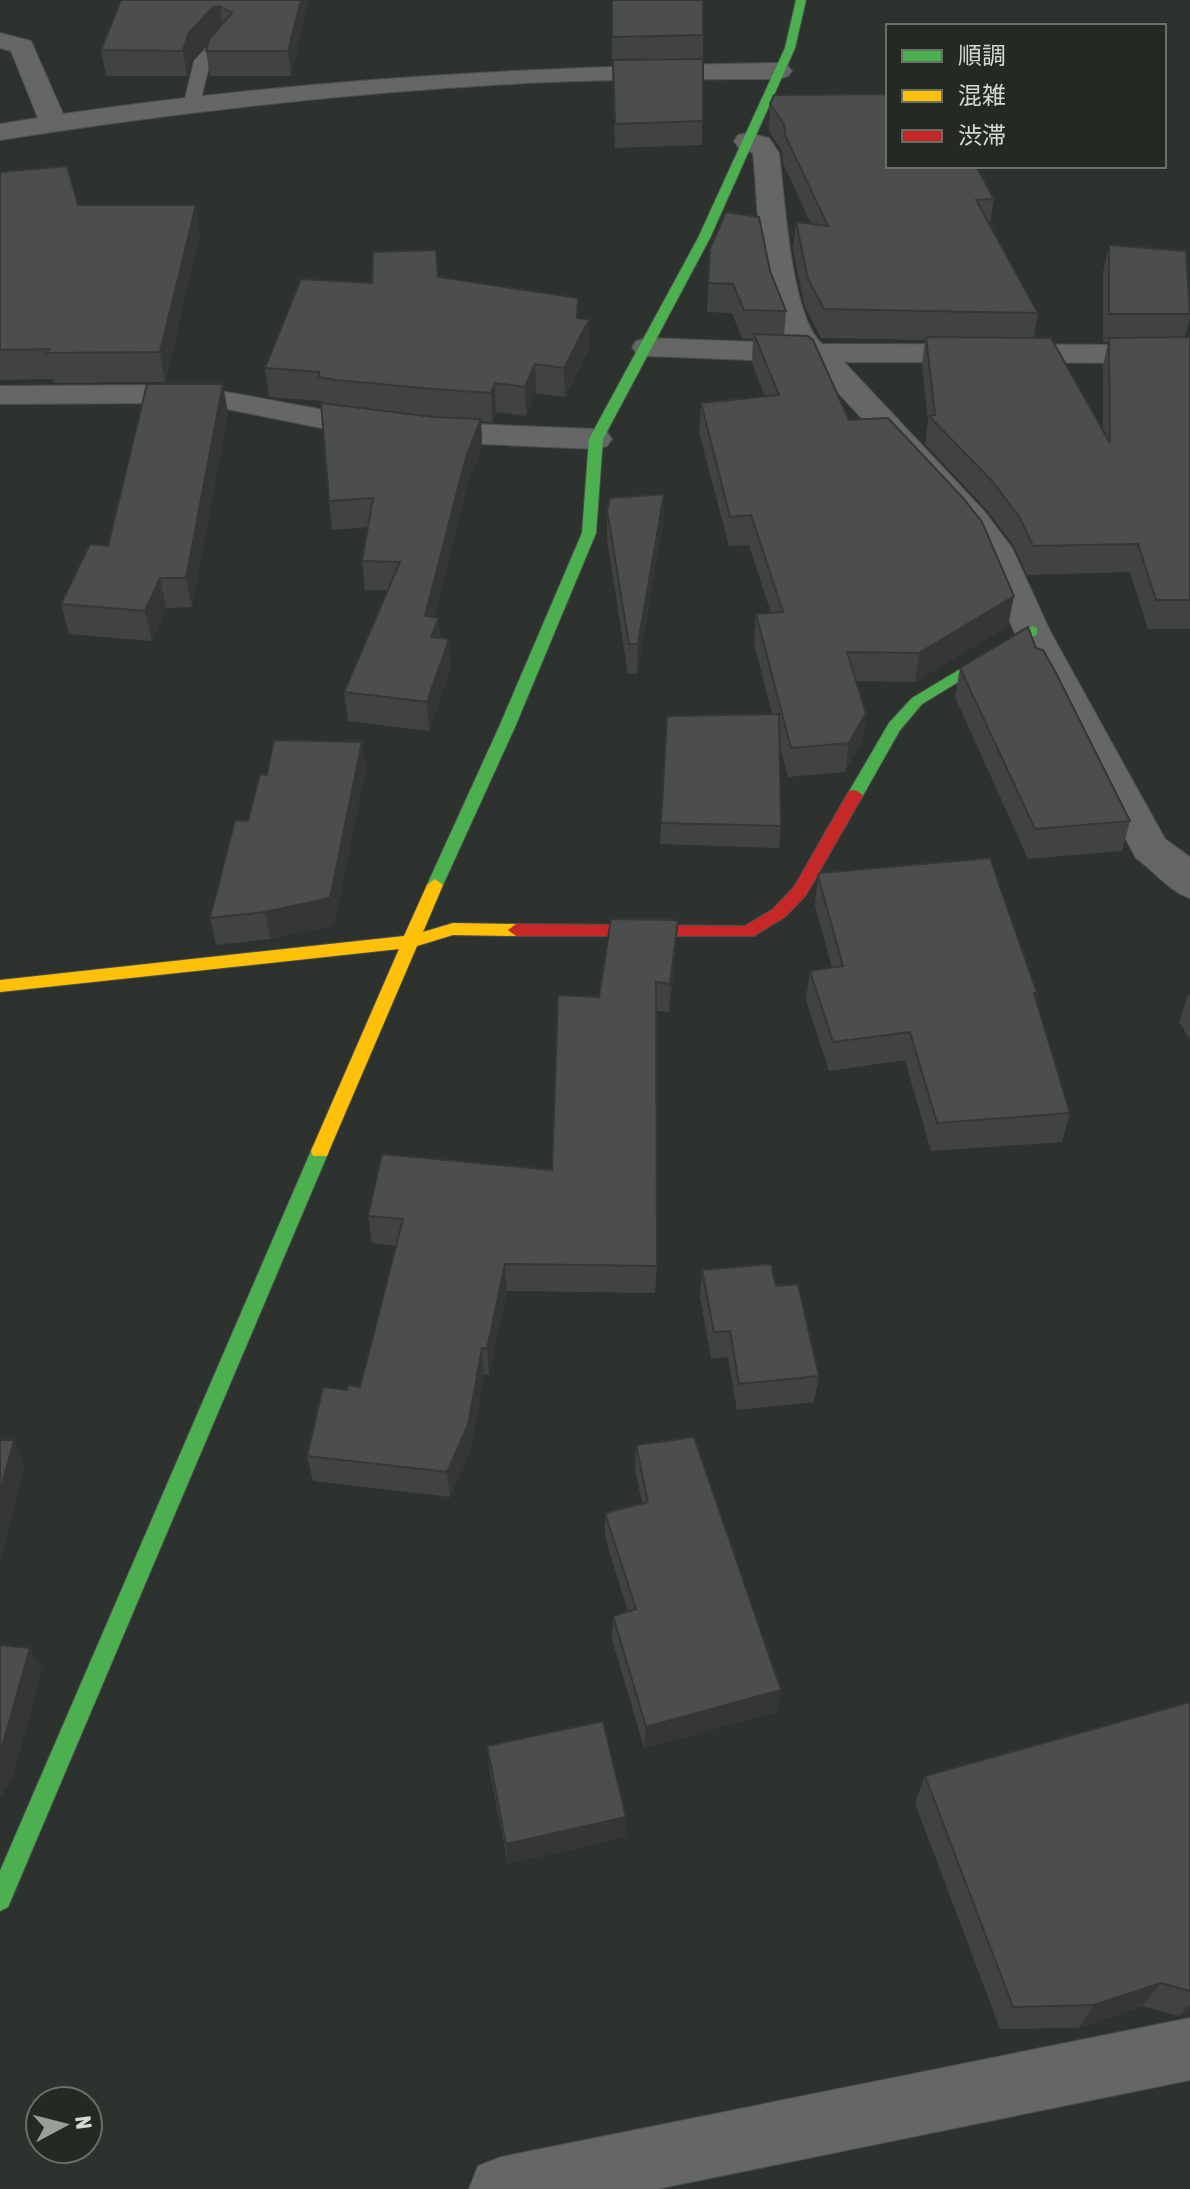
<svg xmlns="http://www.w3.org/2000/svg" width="1190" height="2189" font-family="'Asap Condensed','Noto Sans JP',sans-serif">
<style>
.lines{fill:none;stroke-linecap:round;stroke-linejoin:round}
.lane-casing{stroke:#4c4f4c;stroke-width:2}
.street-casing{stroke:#4c4f4c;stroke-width:2}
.fast-casing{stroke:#4c4f4c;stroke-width:2}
.slow-casing{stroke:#4c4f4c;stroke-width:2}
.jam-casing{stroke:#4c4f4c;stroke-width:2}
.lane{fill:#646763;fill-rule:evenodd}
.street{fill:#646763;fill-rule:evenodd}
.fast{fill:#4caf50;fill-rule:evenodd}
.slow{fill:#ffc107;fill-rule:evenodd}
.jam{fill:#c62828;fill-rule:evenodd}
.wall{fill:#414343}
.shaded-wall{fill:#353737}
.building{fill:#4c4e4e;stroke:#353737;stroke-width:2}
</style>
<rect width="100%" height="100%" fill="#2e322e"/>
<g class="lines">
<g class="lane-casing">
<path id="lane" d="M224,33l8,5 -22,24 -10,41 -2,4h-12l-2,-4 10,-42 24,-26z"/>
</g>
<g class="street-casing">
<path id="street" d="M0,33l31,8 32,73c238,-35 476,-48 716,-51l9,3 4,5 -4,5 -9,3c-77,0 -154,0 -230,3 -184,9 -367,29 -549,58v-16l38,-6 -27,-67 -11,-3z
M747,133l22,5 10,15c6,44 11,162 43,191l368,1v18l-346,-1 140,149 28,37 38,83 115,208 25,18v41c-20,-6 -36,-27 -54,-40l-122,-227 -35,-81 -19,-25 -141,-153 -12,-10 -160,-6 -11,-3 -4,-6 4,-6 11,-3 141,5c-31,-56 -29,-128 -35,-190l-15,-6 -4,-6 4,-6z
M169,385c58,4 113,19 170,27 85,11 171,14 257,17l11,3 5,7 -5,7 -11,3 -161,-7 -99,-11 -124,-25 -43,-3 -169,1v-18z
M1190,2018v62l-533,109h-188l9,-23 23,-9z"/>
</g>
<g class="fast-casing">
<path id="fast" d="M796,0h10l-11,48 -85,190 -107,201 -7,94 -81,194 -72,158 -8,6 -6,-2 -2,-4 72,-158 83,-194 7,-94 109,-201 87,-190z
M1032,626l5,2v6l-115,70 -22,26 -39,69h-12l-2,-4 42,-72 23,-25z
M320,1144l7,2 2,5 -321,756 -8,4v-40l311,-720 2,-5z"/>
</g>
<g class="slow-casing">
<path id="slow" d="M435,879l8,6 -20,47 30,-9 63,1 8,6 -8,6 -63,-1 -36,11 -88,205 -2,5h-14l-2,-5 88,-202 -399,43v-12l404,-44 23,-51z"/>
</g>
<g class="jam-casing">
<path id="jam" d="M855,790l8,5 -57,100 -21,22 -31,19h-238l-8,-6 8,-6 229,2 28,-17 21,-22 55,-96z"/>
</g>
<use href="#lane" class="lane"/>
<use href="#street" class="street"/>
<use href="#fast" class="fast"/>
<use href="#slow" class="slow"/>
<use href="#jam" class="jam"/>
</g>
<path class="wall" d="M121,0h188l-18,76h-81l-4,-25 3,-10 -17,18 -5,17h-81l-5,-26z
M612,0l91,35 -1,110 -87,3 -3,-84z
M770,104l224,95 -4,26 48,88 -4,25 69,94v-66l5,-24h-5v-70l6,-27 81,54v19l-5,19h5v292h-42l-18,-57 -103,3 -13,-29 -28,-37 -61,-65 3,-22 -6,-57 3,-25 -104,-2 -16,-31 -12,-57 3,-28 15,2 -28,-61 -1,-12 -13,-20z
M0,172l78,33 122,29 -35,148 -111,1 -1,-4 -53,1z
M710,249l60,22 16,40 -2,24 224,291 -93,56 -59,-1 10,32 -4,30 -17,29 -57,5 -9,-34 2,83 -2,22 -119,-4 1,-21 111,-109 -18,-70 2,-30 15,-1 -22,-68 -20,1 -30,-114 2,-29 64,-6 -13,-34 1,-24 -11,-1 -10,-25 -25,-1z
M438,277l140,41 11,31 -24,48 -29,-4 -10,23 -30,-4 -4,10 -11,-1 1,26 -15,38 -33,132 6,21 9,1 2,29 -22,63 -81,-10 -4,-29 44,-102h-23l-3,-29 6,-34 -36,3 -3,-29 -7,-100 -53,-4 -4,-29 107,-85z
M228,413l-36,194 -26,1 -14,33 -83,-7 -8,-30 47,-58z
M664,494l-1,29 -26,151h-9l-21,-135v-29z
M1036,648l94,173 -8,30 -94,8 -73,-162 5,-29z
M366,769l-32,156 -64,14 -54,6 -6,-27 57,-143z
M818,876l219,117 -1,6 34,114 -8,29 -131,9 -26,-91 -76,11 -23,-71 4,-29 22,-3 -17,-63z
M676,949l-7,63 -13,-1 1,255 -2,27 -148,-2 -18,84 -5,-1 -13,76 -21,47 -137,-16 -6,-25 40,-66 13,-3 36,-141 -24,-3 -4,-27 184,-46 47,-173z
M1190,994v45l-11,-17 9,-27z
M702,1270l74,16 43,90 -5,26 -77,8 -9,-53 -17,2 -11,-62z
M636,1445l145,245 -4,22 -133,36 -32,-109 1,-23 15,-4 -23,-75v-24l37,-10 -7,-33z
M1190,1702v311l-11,3 -37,-10 -64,22 -78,1 -85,-226 10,-27z
M487,1746l139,71 -1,20 -117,27 -19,-97z"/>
<path class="shaded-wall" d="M301,0h8l-18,76 -3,-25z
M220,6l3,24 -7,3 -24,26 -5,17 -4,-25 5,-17 24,-26z
M196,205l4,29 -35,148 -5,-30z
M578,298v28l11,-6v29l-24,48 -1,-29z
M535,364l1,29 -10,23 -1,-29z
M495,383l1,29 -4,10 -1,-29z
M223,384l5,29 -36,194 -6,-29z
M481,419l1,28 -15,38 -39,160 -3,-29 41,-159z
M664,494l-1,29 -26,151 1,-30z
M160,578l6,30 -14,33 -7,-30z
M1014,596l-6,30 -93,56 4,-29z
M439,618l2,29 -10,-10z
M449,639l2,29 -22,63 -2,-29z
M866,713l-4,30 -17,29 4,-29z
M362,742l4,27 -32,156 -64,14 -5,-27z
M678,920l-2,29 -7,63 1,-28z
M505,1264l2,27 -18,84 -2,-26z
M482,1348l2,26 -13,76 -21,47 -3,-25z
M14,1440l11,25 -25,100v-73z
M30,1648l12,22 -29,108 -13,21v-45z
M781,1690l-4,22 -133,36 2,-21z
M626,1817l-1,20 -117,27 -2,-20z
M1161,1983l-19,23 -64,22 16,-23z
M1190,2004v9l-11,3z"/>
<path class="building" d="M121,0h180l-13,51h-82l3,-12 23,-26 -12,-7 -8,2 -24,26 -5,17 -82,-1z
M612,0h91v35l-91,2z
M703,59v62l-88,3 -2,-64z
M888,94v72h88l18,33 -18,1 62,113 -214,-4 -16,-30 -12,-57 32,4 -43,-91 -1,-11 -14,-20 4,-9z
M67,166l11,39h118l-36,147 -113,1 2,-4 -49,1v-178z
M726,212l33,5 11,54 16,40 -42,-1 -11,-26 -25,-1 2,-34z
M1109,245l77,6 4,63h-81z
M436,250l2,27 140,21 -1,20 12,2 -25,48 -29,-4 -10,23 -30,-4 -4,10 -58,-4 -97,-9 -17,-3v-5l-54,-4 36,-89 71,4 1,-31z
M754,334l54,2 5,4 36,80 39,-2 75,80 19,24 32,74 -95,57 -72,-1 19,61 -17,30 -58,5 -35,-134 27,-2 -32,-97 -21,2 -29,-114 78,-8z
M926,337l125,1 59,105 -1,-105 81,-1v263h-34l-18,-56 -105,2 -13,-28 -28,-37 -63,-65 6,-1z
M147,384h76l-37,194h-26l-15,33 -84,-7 29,-60 18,2z
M321,403l112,14 48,2 -15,38 -41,159 14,2 -8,19 18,2 -22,63 -83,-10 56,-130 -38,-1 11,-63 -44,3z
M664,494l-26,150h-9l-22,-134 3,-12z
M1028,627l8,21 7,2 13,23 74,148 -95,8 -75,-161z
M779,714l2,112 -120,-3 6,-107z
M274,740l88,2 -32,156 -65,14 -55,6 25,-98 13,1 12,-47 7,1z
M990,858l47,135h-3l36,120 -133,10 -27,-91 -77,10 -23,-71 33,-5 -25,-90 2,-3z
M611,919l67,1 -8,64 -14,-2 1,284 -152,-2 -18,85 -5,-1 -14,77 -21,47 -140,-16 16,-69 24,3 1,-5 12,2 43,-168 -35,-3 14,-62 170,16 6,-175 41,2z
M771,1264l5,22 22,-2 21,92 -80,8 -9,-53 -16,1 -12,-62z
M694,1437l87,253 -135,37 -33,-111 23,-7 -31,-96 43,-11 -12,-57z
M0,1440h14l-14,52z
M0,1645l30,3 -30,106z
M1190,1702v289l-29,-8 -67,22 -81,2 -88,-231z
M603,1721l23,96 -120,27 -19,-98z"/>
<rect x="886" y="24" width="280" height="144" fill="#232a22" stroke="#6a7069" stroke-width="2"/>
<rect x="902" y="50" width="40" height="12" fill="#4caf50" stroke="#6a7069" stroke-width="2"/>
<text x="958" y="64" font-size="24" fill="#d4d9d3">順調</text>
<rect x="902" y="90" width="40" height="12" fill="#ffc107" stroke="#6a7069" stroke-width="2"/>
<text x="958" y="104" font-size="24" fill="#d4d9d3">混雑</text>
<rect x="902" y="130" width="40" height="12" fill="#c62828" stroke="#6a7069" stroke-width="2"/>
<text x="958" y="144" font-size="24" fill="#d4d9d3">渋滞</text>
<g transform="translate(64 2125) rotate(83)"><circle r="38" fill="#232a22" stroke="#6a7069" stroke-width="2"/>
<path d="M0-6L14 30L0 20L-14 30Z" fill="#9a9f99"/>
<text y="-12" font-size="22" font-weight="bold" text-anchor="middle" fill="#d4d9d3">N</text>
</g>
</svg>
